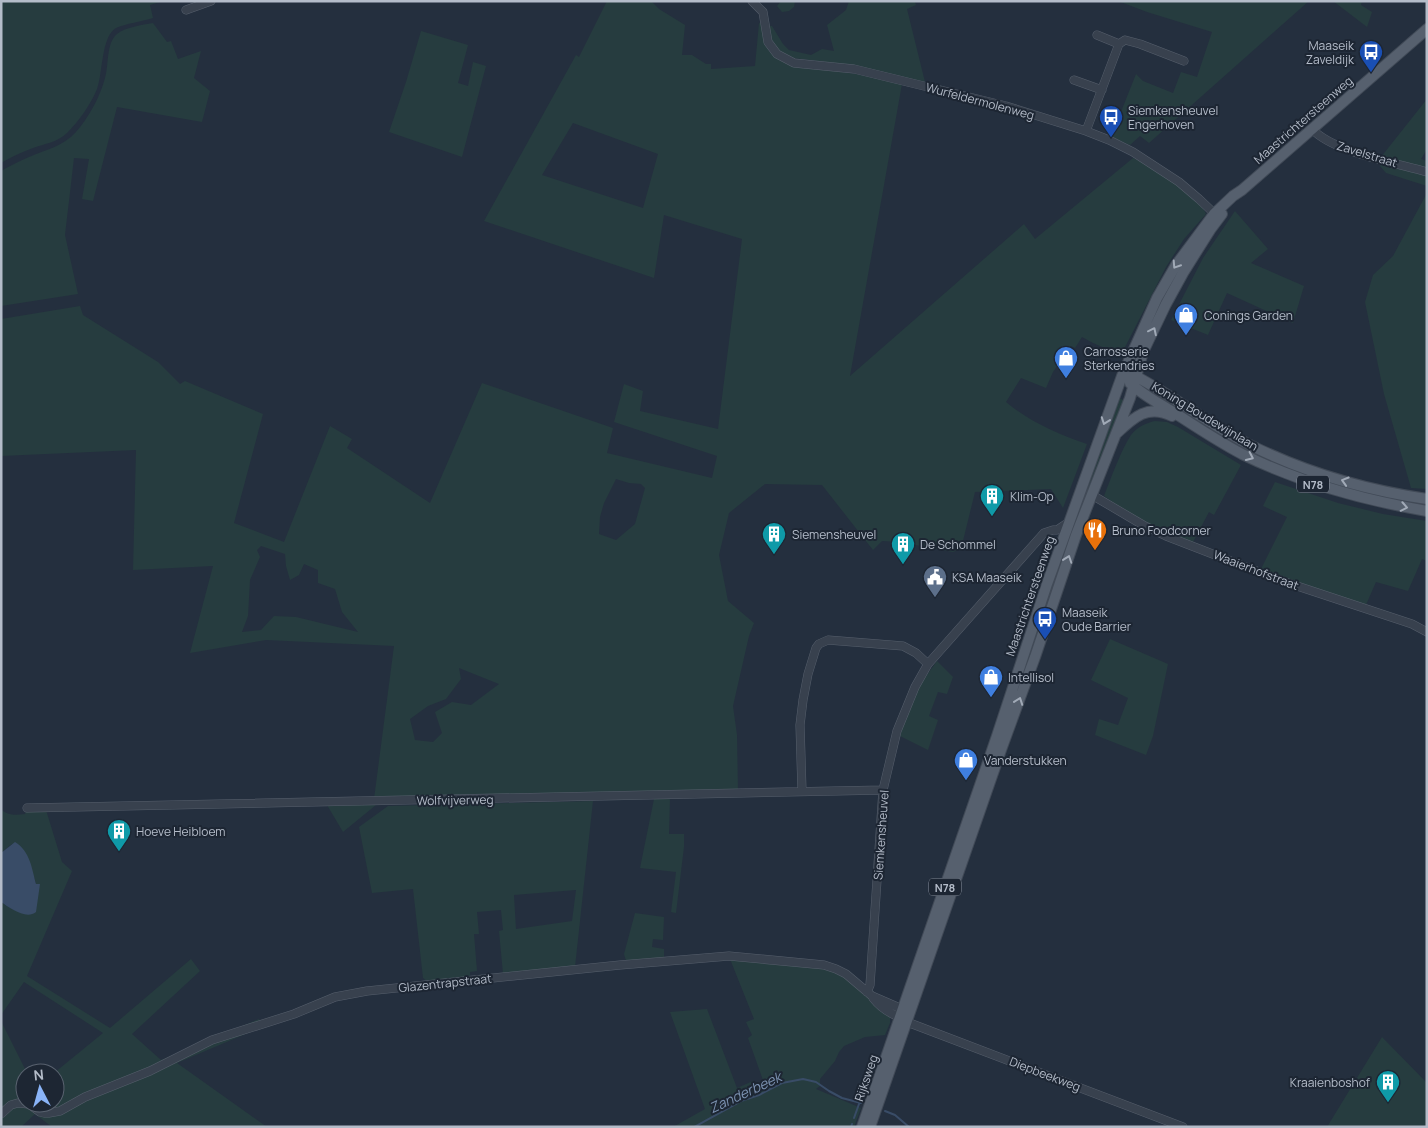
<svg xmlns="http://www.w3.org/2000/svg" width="1428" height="1128" font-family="Manrope,sans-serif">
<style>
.green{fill:#263c3f;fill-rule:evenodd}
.water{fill:#394c67}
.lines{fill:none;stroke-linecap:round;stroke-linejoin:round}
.stream{stroke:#394c67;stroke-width:2}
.minor-casing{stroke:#565f6c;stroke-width:9}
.major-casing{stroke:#414a57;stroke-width:12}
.minor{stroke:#38414e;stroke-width:8}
.major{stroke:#56606e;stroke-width:10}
.oneway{stroke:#a1aab7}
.labels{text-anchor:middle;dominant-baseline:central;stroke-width:4;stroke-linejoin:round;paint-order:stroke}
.shield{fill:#1d2633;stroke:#878f9c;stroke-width:1}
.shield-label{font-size:11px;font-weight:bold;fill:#b4bcc9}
.poi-label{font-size:12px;fill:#b4bcc9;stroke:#1d2633;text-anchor:start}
.street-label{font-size:12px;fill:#b4bcc9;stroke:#1d2633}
.water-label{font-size:14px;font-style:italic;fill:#7c92b1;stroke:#1d2633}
</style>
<rect width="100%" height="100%" fill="#242f3e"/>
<path class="green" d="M1,1h162l-13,4 3,13c-10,3 -28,6 -37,10 -15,9 -13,45 -19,61 -6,15 -18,32 -30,44 -9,9 -23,11 -34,15 -11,4 -22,9 -32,15z
M607,1h44l8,8 26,16 -3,30h10l14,9h5v5l44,-3 4,-43 4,1 2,18 4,9 15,11 15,4 57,8 46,10 -52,292 174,-152 11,15 98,-81c4,2 9,4 14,6 14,7 54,36 59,50l-22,25 -18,28 -45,88 -28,-12 -11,-6 -7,11 -4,-2 -18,26 -7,16 -25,-10 -15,24c24,20 52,32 81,42l-24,64 -12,-19 -76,3 -14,57 -8,3 -54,-10 -17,-1 -9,9 -51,-65 -57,-1 -36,29 -10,42 9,46 26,22 -5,13 -16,70 4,29 1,55 -364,9 20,-153 -128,-6 -76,13 23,-87 -80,4 3,-120 -135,6v-137l79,-13 3,9 75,47 22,22 5,-3 78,33 -29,109 50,19 46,-116 22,13 -5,9 83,55 52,-120 131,45 -6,25 105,25 5,-22 -103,-34 10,-38 19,7 -3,20 78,18 24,-190 -78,-24 -10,63 -170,-57 92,-166 3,2zM573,123l85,31 -15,54 -101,-33zM616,479l13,4 12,1 4,4 -10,36 -19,16 -17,-6 1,-17 4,-14zM261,546l24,8 1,12 4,14 9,-5 5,-11 14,6v13l17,6 7,23 16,20 -62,-15 -22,-1 -13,14 -19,2 6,-16 2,-36 10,-23 -3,-7zM459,668l40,16 -28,21 -19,-3 -17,10 7,21 -9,9 -18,-2 -5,-21 18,-13 18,-7 15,-20z
M781,1h14l-1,6 -5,4 -7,1 -5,-6z
M849,1h67l-1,1 1,3 -9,4 18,73 -76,-17 -56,-7 -15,-7 -7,-9 -3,-16h4l11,18 6,6 22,5 11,-6 12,2 -7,-26 19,-15z
M1118,1h191l-160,142 -9,-7 -10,9 -19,-8 25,-63 7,7 30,12 8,-21 16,5 15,-45 -65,-20z
M1333,1h29l-1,4 11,7 -5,15z
M153,23l14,19 4,-1 7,18 23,-8 -7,27 16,13 -8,31 -85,-15 -24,94 -11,-2 7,-40 -15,-1 -9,77 13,59 -77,12v-135c9,-5 18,-10 28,-14 16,-7 35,-11 47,-25 13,-15 24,-35 29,-54 4,-13 1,-35 12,-44 9,-7 25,-9 36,-11z
M421,31l47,14 -10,38 10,3 5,-24 13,4 -24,91 -73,-25 17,-50z
M1427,99v50l-6,10 6,2v8l-46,-12z
M1380,162l47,12v12l-41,-13 -6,-7z
M1427,193v296l-16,-1 -27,-94 -19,-92 8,-27 20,-19z
M1235,211l33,38 -17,14 53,23 -11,37 -66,-30 -19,42 -37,-15 32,-62z
M1148,388l112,65 167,49v6l-96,-21 -79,-31 -107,-64z
M1116,397l10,4 -51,125 -2,-1z
M1155,421l12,1 11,5 63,38 -27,50 -5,-3 -17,32c-32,-12 -60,-28 -88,-48 7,-18 17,-46 27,-61 6,-8 15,-12 24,-14z
M1275,482l63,21 45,11 44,7v40l-5,-2 -14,32 -32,-9 -11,25 -104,-38 26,-52 -24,-11z
M1110,639l58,25 -15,72 -7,19 -51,-20 4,-16 19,6 10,-27 -37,-18z
M937,661l16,16 -6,17 -9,-2 -9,24 9,4 -10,30 -28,-14 9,-30 10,-20z
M654,799h16l-1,35h15v13l-8,66 -5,-1 5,-40 -36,-4z
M593,801l-18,166 -72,7 -4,-43 4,-1 -2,-20 -24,2 2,22h-5l3,37 -7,1v5l-42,5 -5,-4 -10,-89 -41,4 -13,-66 29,-21zM576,890l-4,31 -56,8 -2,-34z
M327,805h49l-33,27z
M1,809c6,7 16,6 24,5l1,-3 20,-1 16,52 10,9 -45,105 83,52 81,-69 9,12 -68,63 29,26 98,-41 3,8 -85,36 90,64h-215l-17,-13 -14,13h-20v-106l26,52h-2v30h30v-30h-1l49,-40 -79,-51 -23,33v-113l13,8 26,-26h-4l-5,-16 -19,-24 -11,9z
M635,913l29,4 -1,23 -10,-1 -1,8 12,2v10l-35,3 -3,-1 -2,-7z
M730,959l51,4 37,5 16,4 11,6 45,39v6l-5,12 -20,2 -21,9 -5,6 -4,9 -15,18v7l-4,3 45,19 -7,19h-181l32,-18 -35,-97 37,-3 30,79 16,-7 3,5 8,-3 -16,-45 4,-3 -6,-13 8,-3z
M1382,1037l45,46v44h-100z"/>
<path class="water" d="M15,842c15,9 17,27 21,42h4l-4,28c-10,8 -26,-4 -35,-10v-49z"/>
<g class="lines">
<path class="stream" d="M885,1111l10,4 14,12
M854,1118l5,-14
M694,1127l47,-26 18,-6 23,-12 21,-4 13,3 13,9 13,7 19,5
M851,1127l1,-3"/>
<g class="minor-casing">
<path id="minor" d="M752,1l11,11 5,30 9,12 17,9 60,6 152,37 80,25 23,9 24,12 46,30 20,17 18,17
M186,10l25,-9
M1097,35l22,9
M1074,80l28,10
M1312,129c21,23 84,34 115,43
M1086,131l33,-87 6,-4 15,4 44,17
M1092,495l51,30 23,11 119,46 127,42 15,8
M802,791l-2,-66 3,-25 5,-26 8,-26 3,-4 9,-4 75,6 13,7 12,11
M27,808l856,-18
M867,992l3,-7 13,-195 14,-59 18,-44 13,-23 116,-131 9,-3h4l12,-8
M873,998c7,9 16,15 26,19
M907,1022l276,105
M1,1114l10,-9 7,-2 11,1 11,8 4,1h5l11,-2 25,-14 65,-26 62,-31 82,-26 41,-17 32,-6 253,-26 109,-9 95,9 12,4 10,5 26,22 30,13"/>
</g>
<g class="major-casing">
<path id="major" d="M1122,376l15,1c39,21 75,49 115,69 55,27 114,44 175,53
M1130,383c15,14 34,23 51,34 20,13 40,26 61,37 59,29 121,46 185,57
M1117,433c17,-16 31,-29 55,-17
M862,1127l135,-391 50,-152 75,-208 35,-78 19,-33 38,-51 19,-18 9,-6 185,-161
M870,1127l132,-380 33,-90 41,-122 54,-137 13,-46 23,-48 17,-31 27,-43 12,-16"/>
</g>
<use href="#minor" class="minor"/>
<use href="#major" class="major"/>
</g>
<defs><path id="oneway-chevron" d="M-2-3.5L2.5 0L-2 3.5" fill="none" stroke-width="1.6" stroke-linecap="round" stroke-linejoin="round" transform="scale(1.25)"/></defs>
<g class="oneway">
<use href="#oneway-chevron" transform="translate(1176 265) rotate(123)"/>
<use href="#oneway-chevron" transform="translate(1153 331) rotate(-64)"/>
<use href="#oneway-chevron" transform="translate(1105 421) rotate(110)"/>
<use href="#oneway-chevron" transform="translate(1250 457) rotate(25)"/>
<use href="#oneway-chevron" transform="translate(1345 481) rotate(-163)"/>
<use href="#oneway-chevron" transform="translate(1404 507) rotate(11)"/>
<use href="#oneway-chevron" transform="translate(1068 559) rotate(-71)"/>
<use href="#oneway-chevron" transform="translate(1019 701) rotate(-70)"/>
</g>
<defs>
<g id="bus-pin" transform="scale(1.25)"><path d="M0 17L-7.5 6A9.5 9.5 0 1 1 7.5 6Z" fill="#1a4fb4" stroke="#1d2633"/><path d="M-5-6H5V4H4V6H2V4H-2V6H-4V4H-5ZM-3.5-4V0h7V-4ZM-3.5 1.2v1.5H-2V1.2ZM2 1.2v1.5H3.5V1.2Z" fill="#fff"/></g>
<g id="shop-pin" transform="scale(1.25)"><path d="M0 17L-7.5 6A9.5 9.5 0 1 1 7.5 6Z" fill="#3f7fe0" stroke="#1d2633"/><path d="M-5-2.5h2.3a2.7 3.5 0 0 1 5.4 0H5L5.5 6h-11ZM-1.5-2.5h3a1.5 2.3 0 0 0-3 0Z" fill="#fff"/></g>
<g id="building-pin" transform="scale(1.25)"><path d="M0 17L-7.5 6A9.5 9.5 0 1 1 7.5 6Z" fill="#0f9aa8" stroke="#1d2633"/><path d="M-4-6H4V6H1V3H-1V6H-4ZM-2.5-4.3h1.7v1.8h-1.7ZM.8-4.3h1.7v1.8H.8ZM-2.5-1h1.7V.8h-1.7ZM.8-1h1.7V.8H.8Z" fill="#fff"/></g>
<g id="restaurant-pin" transform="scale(1.25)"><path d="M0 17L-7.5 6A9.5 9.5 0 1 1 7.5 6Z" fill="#e8710a" stroke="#1d2633"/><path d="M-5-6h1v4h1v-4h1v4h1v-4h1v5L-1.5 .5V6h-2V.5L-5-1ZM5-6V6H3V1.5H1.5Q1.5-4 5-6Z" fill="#fff"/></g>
<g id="civic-pin" transform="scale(1.25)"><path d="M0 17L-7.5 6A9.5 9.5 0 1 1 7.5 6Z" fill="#5c6f8a" stroke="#1d2633"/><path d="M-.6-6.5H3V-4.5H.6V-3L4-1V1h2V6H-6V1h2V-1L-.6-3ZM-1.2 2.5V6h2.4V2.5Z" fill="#fff"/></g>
</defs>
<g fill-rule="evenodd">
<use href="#bus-pin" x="1371" y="52"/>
<use href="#bus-pin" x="1111" y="117"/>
<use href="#shop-pin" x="1186" y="315"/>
<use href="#shop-pin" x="1066" y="358"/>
<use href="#building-pin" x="992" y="496"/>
<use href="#restaurant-pin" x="1095" y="530"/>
<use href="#building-pin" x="774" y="534"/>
<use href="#building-pin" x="903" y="544"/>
<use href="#civic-pin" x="935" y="577"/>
<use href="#bus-pin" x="1045" y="619"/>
<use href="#shop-pin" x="991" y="677"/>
<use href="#shop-pin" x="966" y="760"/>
<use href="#building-pin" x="119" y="831"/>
<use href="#building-pin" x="1388" y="1082"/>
</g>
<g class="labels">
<g class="shield">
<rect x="1297" y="475.5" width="32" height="17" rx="4"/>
<rect x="929" y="878.5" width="32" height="17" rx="4"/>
</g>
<g class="shield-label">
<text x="1313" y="484">N78</text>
<text x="945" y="887">N78</text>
</g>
<g class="poi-label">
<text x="1354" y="45" text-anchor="end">Maaseik<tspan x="1354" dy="14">Zaveldijk</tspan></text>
<text x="1128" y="110">Siemkensheuvel<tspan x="1128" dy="14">Engerhoven</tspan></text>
<text x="1204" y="315">Conings Garden</text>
<text x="1084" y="351">Carrosserie<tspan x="1084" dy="14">Sterkendries</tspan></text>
<text x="1010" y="496">Klim-Op</text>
<text x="1112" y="530">Bruno Foodcorner</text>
<text x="792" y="534">Siemensheuvel</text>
<text x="920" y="544">De Schommel</text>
<text x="952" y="577">KSA Maaseik</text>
<text x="1062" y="612">Maaseik<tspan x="1062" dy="14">Oude Barrier</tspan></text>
<text x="1008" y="677">Intellisol</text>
<text x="984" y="760">Vanderstukken</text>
<text x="136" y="831">Hoeve Heibloem</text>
<text x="1370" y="1082" text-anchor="end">Kraaienboshof</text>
</g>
<g class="street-label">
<text transform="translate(980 101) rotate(15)">Wurfeldermolenweg</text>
<text transform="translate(1303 120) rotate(-41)">Maastrichtersteenweg</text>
<text transform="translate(1367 154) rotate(17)">Zavelstraat</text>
<text transform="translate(1205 416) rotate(31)">Koning Boudewijnlaan</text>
<text transform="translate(1256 570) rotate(21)">Waaierhofstraat</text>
<text transform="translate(1030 596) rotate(-71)">Maastrichtersteenweg</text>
<text transform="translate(455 800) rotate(-1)">Wolfvijverweg</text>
<text transform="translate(881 835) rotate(-86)">Siemkensheuvel</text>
<text transform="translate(445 983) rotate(-6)">Glazentrapstraat</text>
<text transform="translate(1045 1074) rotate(21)">Diepbeekweg</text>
<text transform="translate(866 1078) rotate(-71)">Rijksweg</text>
</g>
<g class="water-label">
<text transform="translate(745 1092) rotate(-25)">Zanderbeek</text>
</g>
</g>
<rect width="1428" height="1128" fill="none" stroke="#b4bcc9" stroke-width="5"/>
<g transform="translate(40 1088) rotate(354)"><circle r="24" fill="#1d2633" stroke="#59626f"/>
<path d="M0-4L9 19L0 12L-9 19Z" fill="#8ab4f8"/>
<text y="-8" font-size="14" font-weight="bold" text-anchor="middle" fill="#b4bcc9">N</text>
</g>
</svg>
